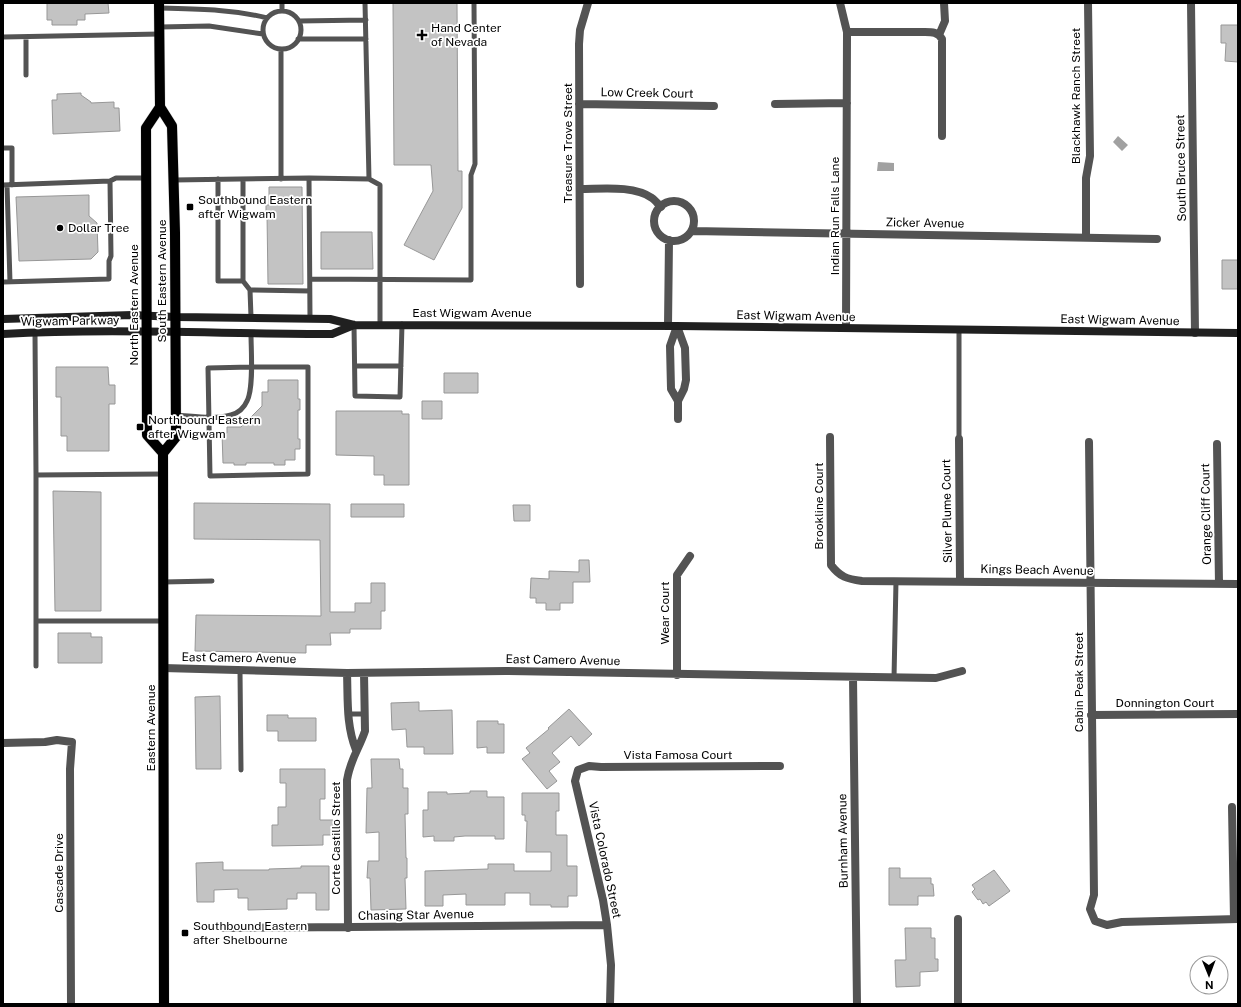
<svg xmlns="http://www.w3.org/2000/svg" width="1241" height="1007" font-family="'Public Sans',sans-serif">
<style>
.water{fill:#a1a1a1}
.building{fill:#c3c3c3;stroke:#979797}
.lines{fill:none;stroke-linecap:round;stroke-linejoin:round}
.primary-casing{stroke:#dbdbdb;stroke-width:11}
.lane{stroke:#535353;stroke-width:5}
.street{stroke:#535353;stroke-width:8}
.secondary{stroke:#202020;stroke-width:8}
.primary{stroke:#000;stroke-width:10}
.poi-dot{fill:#000;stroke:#fff;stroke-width:1.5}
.labels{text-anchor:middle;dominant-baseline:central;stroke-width:3.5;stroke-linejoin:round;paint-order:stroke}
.poi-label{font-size:12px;fill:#000;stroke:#fff;text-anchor:start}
.street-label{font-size:12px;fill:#000;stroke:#fff}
</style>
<rect width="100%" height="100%" fill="#fff"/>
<path class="water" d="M1118,136l10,9 -6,6 -9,-9z
M878,162l16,1v8h-17z"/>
<path class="building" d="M47,3h61l1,10 -24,1v6h-8v5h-25v-5h-5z
M393,3h64l1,168h4v37l-28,52 -30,-15 29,-54 -2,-26h-37z
M1221,25h17v37l-13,-1 1,-18h-5z
M81,93v2l10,7v1l23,-1v6h5l1,23 -67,3 -1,-34h5v-6z
M269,187h33l1,97h-35l-1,-70h-1v-9h3z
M89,195v21l8,7 1,29 -7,7 -72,2 -3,-64z
M321,232h51l1,37h-52z
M1222,260h16v29h-16z
M56,367h52l1,18h6v19h-6v47h-42v-15h-6v-39h-5z
M444,373h34v20h-34z
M268,380h30v19h2v11h-2v29h2v10h-5v11h-10v5h-11v-2h-28v2h-12v-2h-11l-1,-30h5v-6h14l21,-21v-14h6z
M422,401h20v18h-20z
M336,411h66v3h7v71h-25v-10h-10v-19l-38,-1z
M53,491l48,1v119h-46z
M194,503l136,1v108h25v-9h16v-20h14v28h-4v18h-31v4h-20l1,12h-25v8l-111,-2 1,-36 125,1 -1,-76 -126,-1z
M351,504h53v13h-53z
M513,505h17v16h-16z
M579,560h10l1,22h-17v21h-13v7h-14v-7h-10v-5h-6l1,-20 18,1v-8l30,1z
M58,633h33v4h11v26h-44z
M220,696l1,73h-25l-1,-72z
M419,702v9l33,-1 1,44h-29v-7h-17l-1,-18 -14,1 -1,-27z
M569,709l23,25 -13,12 -8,-10 -19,17 8,9 -11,9 8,10 -10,8 -25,-30 8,-6 -4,-5 23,-19 -1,-1z
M267,715h21v3h28v23h-38v-10h-11z
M477,721h21v3h6v29h-17v-6l-10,1z
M371,759h28l1,10h3v19h5v26h-3l1,44h1v20h-2l1,31 -35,1 -1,-32h-3l1,-17h11v-29l-13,1 1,-45h5z
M280,769h45v30h-5v21h13v15h-10v10l-51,1v-21h6v-18h8v-24h-6z
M470,791h17v6h17v42h-9v-3h-30l-11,1v4h-20v-5l-11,1v-27h5v-18h19v2l23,-1z
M522,793h37v18h-3v24h11v31h10v30h-9v11h-17v-2h-21v-12h-25v12h-39v-11l-23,1v11h-18v-35l63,-2v-5h26v7h37v-19h-25l1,-31h-2v-6h-3z
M223,862v8h46v-1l32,-1v-2h28v44h-13v-17h-19v6h-10v10l-39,1v-12h-10v-9l-24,1v12h-17l-1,-39z
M889,868h11v10h31v6h2l1,12h-16v9h-29z
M994,870l16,21 -21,15 -3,-4 -3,2 -3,-5 -2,1 -6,-8 3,-3 -3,-4z
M905,928h26v10h4v21h3v12l-18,1v14l-24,1 -1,-27h11z"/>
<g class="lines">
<g class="primary-casing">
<path id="primary" d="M159,3l1,104
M160,107l-14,21 1,307 16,18
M160,107l12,19 3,107 1,204 -13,16
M163,453l1,551"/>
</g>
<path class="lane" d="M282,3v8
M365,3l4,176 11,6v140
M159,8c37,1 73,1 108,10
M263 30a19 19 0 1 1 38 0a19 19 0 1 1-38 0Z
M299,21l67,-1
M160,27l49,-1 54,8
M3,37l157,-3
M26,37v38
M298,39h68
M281,49v130
M3,148h9v37
M218,179v102h25
M243,179v102l7,9 1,27
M174,180l135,-2
M3,185l107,-4 6,-3h30
M7,185l3,97
M310,279l161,1v-105l4,-11 -1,-161
M3,282l106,-3v-18l2,-5 -1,-75
M250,290l60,1
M310,318l-1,-140 60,1
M354,325l1,71 45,1 2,-73
M35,333l1,142v191
M355,366h46
M251,367h57v107l-98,2 -2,-108z
M176,415c17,1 38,5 55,0 7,-2 13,-7 16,-14 7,-13 4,-51 4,-67
M959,439v-109
M36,475l127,-1
M163,582l49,-1
M36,621h128
M240,671l1,99
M894,678l2,-97
M349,714h15"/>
<path class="street" d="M840,3l7,29 -1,296
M1191,3l4,330
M847,32h78c7,0 13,0 17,7v97
M939,35l6,-14 -1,-18
M579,104l135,2
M775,104l72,-1
M580,189c21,0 54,-4 72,9 3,2 6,6 9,9
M654 221a20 20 0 1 1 40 0a20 20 0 1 1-40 0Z
M692,231l465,8
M1086,237v-59l4,-22 -2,-153
M580,284l-1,-240 1,-14 8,-27
M668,326l1,-86
M677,326l8,22 1,32 -2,9 -6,12v18
M677,326l-7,20 1,43 7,12
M830,437l1,128c9,12 16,14 31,16l376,3
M959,439l1,142
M1089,442l5,453 -4,14 5,12 12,4 15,-3 116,-3
M1217,444l2,140
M163,668l184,5 158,-2 431,7 26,-7
M347,673c1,26 -1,52 9,77
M677,675v-100l13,-19
M853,677l4,327
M1091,715l147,-1
M3,743l42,-1 12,-2 15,2 -2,27 1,235
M1232,807l2,112
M958,919v85
M224,928l383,-3
M348,928l-1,-148c3,-20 12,-31 18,-49l-1,-58
M610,1004l1,-39 -4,-40 -4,-25 -28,-119 3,-11 11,-4 12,1 179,-1"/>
<path class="secondary" d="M3,319l129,-4 44,2 154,2 24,6 323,1 561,7
M3,334c109,-6 219,0 329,0l22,-9"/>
<use href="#primary" class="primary"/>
</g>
<g class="poi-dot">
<path d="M420 29h4v4h4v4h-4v4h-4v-4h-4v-4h4z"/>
<rect x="186" y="203" width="8" height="8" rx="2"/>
<circle cx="60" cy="228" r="4"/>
<rect x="136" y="423" width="8" height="8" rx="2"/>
<rect x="181" y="929" width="8" height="8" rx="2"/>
</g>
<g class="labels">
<g class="poi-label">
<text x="431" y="28">Hand Center<tspan x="431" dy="14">of Nevada</tspan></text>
<text x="198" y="200">Southbound Eastern<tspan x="198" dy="14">after Wigwam</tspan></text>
<text x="68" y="228">Dollar Tree</text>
<text x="148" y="420">Northbound Eastern<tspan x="148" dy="14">after Wigwam</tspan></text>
<text x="193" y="926">Southbound Eastern<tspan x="193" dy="14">after Shelbourne</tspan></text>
</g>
<g class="street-label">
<text transform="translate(647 93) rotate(1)">Low Creek Court</text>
<text transform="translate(1076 96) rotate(-90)">Blackhawk Ranch Street</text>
<text transform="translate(568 143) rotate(-90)">Treasure Trove Street</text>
<text transform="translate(1181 168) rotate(-91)">South Bruce Street</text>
<text transform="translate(835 216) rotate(-90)">Indian Run Falls Lane</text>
<text transform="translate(925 223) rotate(1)">Zicker Avenue</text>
<text transform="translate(162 281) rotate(-90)">South Eastern Avenue</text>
<text transform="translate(134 305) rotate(-90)">North Eastern Avenue</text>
<text x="472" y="313">East Wigwam Avenue</text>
<text transform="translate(796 316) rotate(1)">East Wigwam Avenue</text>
<text transform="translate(1120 320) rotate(1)">East Wigwam Avenue</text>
<text transform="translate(70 321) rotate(-1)">Wigwam Parkway</text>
<text transform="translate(819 506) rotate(-90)">Brookline Court</text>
<text transform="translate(947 511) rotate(-91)">Silver Plume Court</text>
<text transform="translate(1206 514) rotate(-91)">Orange Cliff Court</text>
<text transform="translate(1037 570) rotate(1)">Kings Beach Avenue</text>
<text transform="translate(665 613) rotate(-90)">Wear Court</text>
<text transform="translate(239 658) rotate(1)">East Camero Avenue</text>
<text transform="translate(563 660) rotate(1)">East Camero Avenue</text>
<text transform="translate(1079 682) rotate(-90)">Cabin Peak Street</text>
<text x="1165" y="703">Donnington Court</text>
<text transform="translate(151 728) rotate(-90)">Eastern Avenue</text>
<text x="678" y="755">Vista Famosa Court</text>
<text transform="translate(336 838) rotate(-90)">Corte Castillo Street</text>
<text transform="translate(843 841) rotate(-91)">Burnham Avenue</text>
<text transform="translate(605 860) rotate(78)">Vista Colorado Street</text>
<text transform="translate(59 873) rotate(-90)">Cascade Drive</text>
<text transform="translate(416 915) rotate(-1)">Chasing Star Avenue</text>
</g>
</g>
<rect width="1241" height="1007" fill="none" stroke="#000000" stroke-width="8"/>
<g transform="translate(1209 975) rotate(179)"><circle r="19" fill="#ffffff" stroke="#999999"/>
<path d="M0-3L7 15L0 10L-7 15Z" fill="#000000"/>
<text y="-6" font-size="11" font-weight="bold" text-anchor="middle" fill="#000000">N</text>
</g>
</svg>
